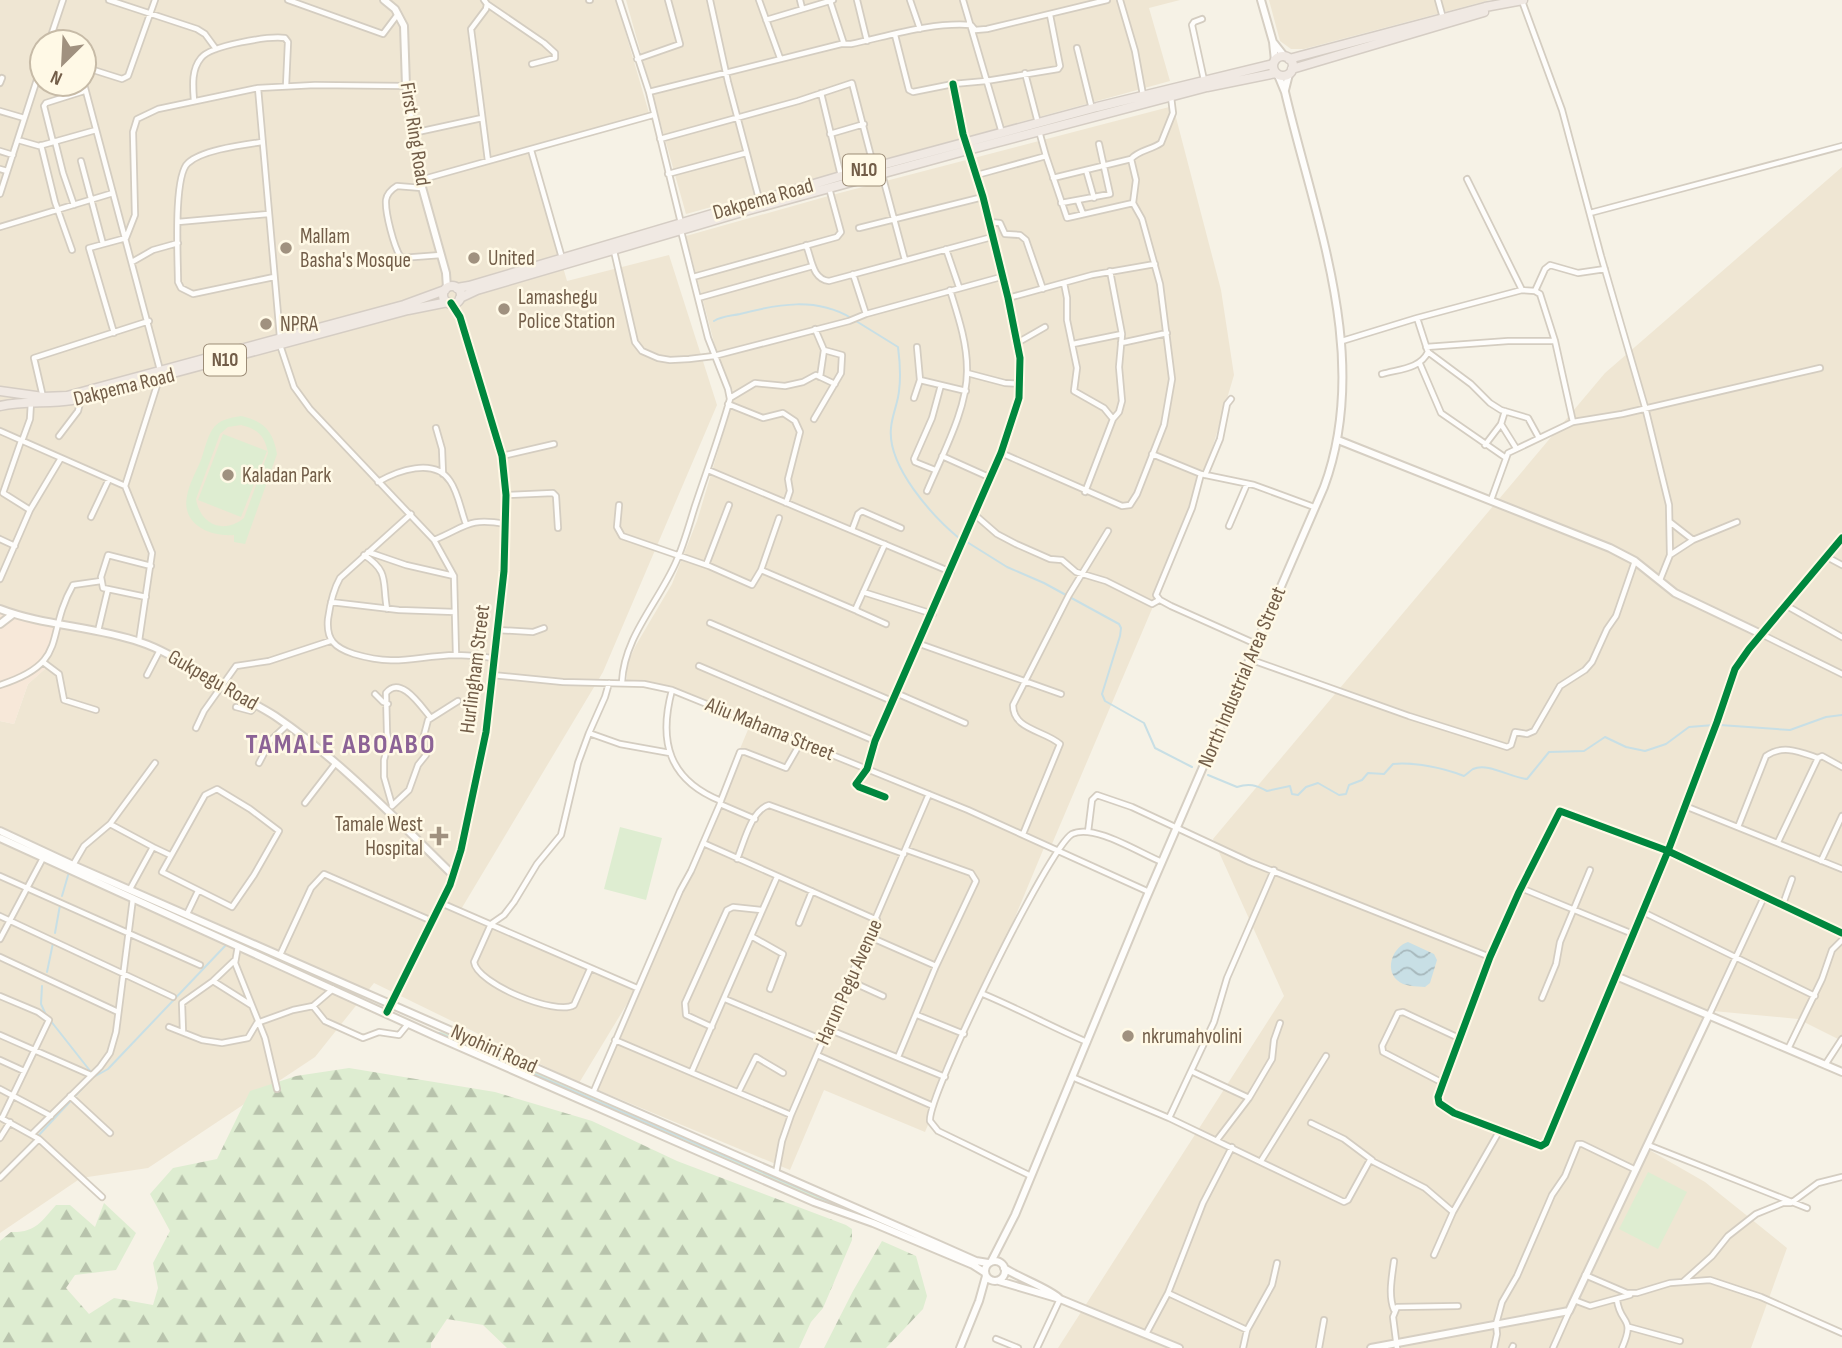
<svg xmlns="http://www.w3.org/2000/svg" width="1842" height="1348" font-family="'Sofia Sans Condensed',sans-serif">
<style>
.residential{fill:#efe6d3;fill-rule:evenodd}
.commercial{fill:#f7e8d9}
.grass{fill:#deedd1;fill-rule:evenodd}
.forest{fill:url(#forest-firs)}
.water{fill:url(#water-waves)}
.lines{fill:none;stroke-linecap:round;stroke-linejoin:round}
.stream{stroke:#c8dfe5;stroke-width:2}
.street-casing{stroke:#d4cdc1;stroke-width:8}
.secondary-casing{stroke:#d6cfc3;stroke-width:10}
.highway-casing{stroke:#d5cdc4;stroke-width:11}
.street{stroke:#fefdfb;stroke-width:4.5}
.secondary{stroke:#fefdfb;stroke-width:6}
.highway{stroke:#f0e9e3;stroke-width:8}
.cycleway-casing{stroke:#fff9e6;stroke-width:11}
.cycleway{stroke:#00873e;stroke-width:7}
.poi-dot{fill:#a0917f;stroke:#fff9e6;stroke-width:2.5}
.labels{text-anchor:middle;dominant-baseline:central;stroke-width:5;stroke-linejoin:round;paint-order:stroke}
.shield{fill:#fff9e6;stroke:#9c8c77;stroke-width:2}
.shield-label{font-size:19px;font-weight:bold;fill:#725d48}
.street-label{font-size:21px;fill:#725d48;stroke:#fff9e6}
.poi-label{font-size:21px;fill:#725d48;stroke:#fff9e6;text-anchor:start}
.district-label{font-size:28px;font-weight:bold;letter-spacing:2px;fill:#8c6396;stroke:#fff9e6}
</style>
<defs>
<pattern id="forest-firs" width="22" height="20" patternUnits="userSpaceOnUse" patternTransform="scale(1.75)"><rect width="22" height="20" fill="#deedd1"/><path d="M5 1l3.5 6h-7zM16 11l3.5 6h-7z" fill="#b8c3ac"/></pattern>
<pattern id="water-waves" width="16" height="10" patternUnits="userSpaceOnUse" patternTransform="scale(1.75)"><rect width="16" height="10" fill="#c8dfe5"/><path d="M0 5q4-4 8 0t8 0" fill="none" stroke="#a7b8bc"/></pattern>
</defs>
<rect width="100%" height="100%" fill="#f6f2e6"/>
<path class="residential" d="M0,0h616l33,113 -120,36 38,132 102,-26 48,150 -114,267 -143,239 176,78 -57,94 -205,-100 -59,74 -167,111 -67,10 -81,55v-512l14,3 14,-40 17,-15 -45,-58zM42,42h42v42h-42z
M626,0h554l-31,8 21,73 -484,133z
M1269,0h221l-186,49h-13l-11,-8z
M1173,106l48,184 13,85 -40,135 -142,334 -189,-80 -89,-35 272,114 -121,289 -101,-42 -34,80 -192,-80 154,-370 -72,-29 -53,-10v-17l9,-19 36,-61 25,-63 36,-120v-9l-17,-42 -30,-114 146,-41z
M1842,167v874l-44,-22 -85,-8 -69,136 61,35 82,66 -36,100h-693l226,-352 -71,-157 392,-466z"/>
<path class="commercial" d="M0,611l63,15 -18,43 -17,15 -14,40 -14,-3z"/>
<path class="grass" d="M241,416c23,5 32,15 36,38l-32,90 -11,-2v-7c-23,2 -53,-10 -47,-39 2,-12 9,-24 14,-36 3,-9 6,-22 11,-30 7,-11 18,-12 29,-14zM241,425c17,4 24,11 27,28l-24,65c-21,17 -44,6 -48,-19l24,-65 8,-7z
M223,434l44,17 -26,66 -43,-17z
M620,827l42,11 -16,62 -42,-11z
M441,1032l29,10 374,163 -1,4 -98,-40 -304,-133 -2,-2z
M1648,1172l39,20 -29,57 -39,-20z"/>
<path class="forest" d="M349,1068l146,24 97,29 85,40 169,64 6,4v11l-29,68 -12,14 -12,26h-292l-24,-23 -36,-6 -16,24v5h-431v-107l11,-9c24,1 30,-10 45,-27h14l25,22 9,-24 32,30 -20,37 -41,5 -9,13 23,26 25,-16 39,7 5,-17 -5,-25 17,-32 -20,-37 23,-26 44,-9 33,-68 46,-15z
M882,1241l34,15 11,40 -4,13 -37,39h-62l29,-57z"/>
<path class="water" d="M1408,942l26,12 3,6 -7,23 -5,4c-9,-1 -21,0 -28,-7 -13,-12 -3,-34 11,-38z"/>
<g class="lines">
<path class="stream" d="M714,321c8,-5 17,-5 26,-7 38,-10 76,-17 111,4
M856,321l42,26c2,15 3,29 1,44 -1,12 -7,24 -8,37 -4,38 41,88 69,111
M967,542l40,25 37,16 75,41 2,4 -1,8 -18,58 3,7 39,22 11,25 37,19
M1720,725l70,5 36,-13 16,-2
M1208,775l29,12c12,-4 19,-2 30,4l23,-5 2,8 6,1 8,-8 12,-4 21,12 7,-1 3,-9 13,-5 6,-7 16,1 9,-10c22,-2 51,4 71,12 3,-2 6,-5 9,-7 15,-7 38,9 54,10l22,-27 35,-1 21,-14 21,10 19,4 21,-7 23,-17 25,-2
M62,896l7,-24
M55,933l5,-28
M47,972l6,-29
M42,986l-1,18 5,11
M50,1020l41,52
M439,1033l404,174
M38,1136l54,-58 16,-9 117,-123"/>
<g class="street-casing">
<path id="street" d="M109,0l88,29 8,5 11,15
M288,0l95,34 15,-20
M484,0l3,4 -1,5 -15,20 17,132
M589,0h1
M619,0l30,92 32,131
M710,0l18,82 31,117
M759,0l21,58
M800,0l2,8
M857,0l10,41
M910,0l10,29
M963,0l39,133
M1120,0l15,51 8,44
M1438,0l5,18
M830,1l14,43
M1522,1l40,109 39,146 44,151 24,98 1,50 -10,25
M487,4l57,39 11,10v5l-23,6
M1202,19l-8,3 -2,3 12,55
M766,20l67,-20
M53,31l30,11
M895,35l14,55 4,2 40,-8 33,-3 72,-12 2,-3 -10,-51
M49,42l14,-42
M84,43l2,3 -2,9
M1077,48l15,61
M637,59l43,-15 -12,-44
M84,67l38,12 6,-3 27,-76
M1025,73l13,50
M0,83l2,-5
M84,84l76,286
M258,88l22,249
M649,92l192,-48h10c38,-8 80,-22 120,-19l4,5 12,-1 120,-29
M821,93l20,83
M194,101c-1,-14 -3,-31 7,-43 10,-13 68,-22 84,-20l3,4 -2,44
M0,111l24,7
M1039,131l7,25 21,62 66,-15
M413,133l69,-15
M830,134l34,-10
M660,139l138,-38 54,-18 22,85
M18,140l21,6 57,-16
M55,141l8,32 11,32
M53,142l-9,-36 2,-3 38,-12
M262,142c-20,3 -60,8 -74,21 -15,13 -10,97 -10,119l3,6 12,6 81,-17
M41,145l14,57 17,48
M531,150l31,108
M0,151l13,4
M81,161l22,83
M0,169l7,2
M1086,170l8,28
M668,174l78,-21
M882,174l23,86
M977,175l69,-19
M1053,178l78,-19c8,-9 20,-9 30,-16l12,-30 -2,-16
M1467,179l55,111
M420,180l233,-65
M422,188l-25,-2c-5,3 -10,7 -11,14 -1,13 8,47 15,58l40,-3
M0,194l42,-130
M1078,201l5,13
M1061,203l49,-9 -11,-50
M1590,213l252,-67
M178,222l90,-8
M989,222l11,1 5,11 15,1 6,5 17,49
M0,227l113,-34
M859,228l124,-31
M806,245c6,14 6,34 23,36l163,-44
M946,249l13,38
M614,251l21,91 7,9 16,7 12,2 19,-1 25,-3 135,-35 17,-7
M132,262l21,-12 25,-7
M1110,271l12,63 -3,33 3,34 -3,11 -6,7
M853,274l13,40 135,-37
M693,277l144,-40 4,-5 -12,-44
M1064,283l3,15v22l10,48 -3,23 30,17 9,11 -28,73
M1535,291l10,-22 5,-4 28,8 27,-4
M698,298l115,-32
M1008,298l84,-23 63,-11
M815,329l9,21 -4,27
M114,333l-25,-85 37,-10 9,-23 -2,-83 4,-13 21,-10 100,-21 57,-3 91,1
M1342,341l75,-23 105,-28 13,1 5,3 15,47 18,81
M1017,343l28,-16
M1121,343l46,-10
M1073,344l49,-10
M280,345l14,42 16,22 124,131 20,36 -48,-11 -38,-13
M1426,347l82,-6h47
M1428,352l43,32 19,19 11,7 27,8 11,20
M1420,364l21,49 65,45
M967,373l38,10 16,1
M1382,374c17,-5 38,-5 46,-22l-11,-34
M920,380l46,11
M43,397l-9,-39 115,-37
M730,398l25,-15 30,3 18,-4 13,-7 19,9
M914,398l6,-18 -3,-33
M728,404l35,14 20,-5 12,8 5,11 -12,47 2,12 -4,12
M814,419l27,-46 1,-18 -18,-5
M1501,424l15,24
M436,428l6,21 1,25
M0,431l125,55
M59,436l19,-25 3,-12
M22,441l8,-22 1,-17
M1485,445l16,-21 4,-13
M1001,453l121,53 8,-1 7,-11 27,-69 8,-46 -12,-95 -18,-65 -9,-16 3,-23 -5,-21
M1152,454l49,20 53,11 60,22
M502,456l52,-12
M942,456l49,22
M708,470l243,102
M935,470l-20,-8 -1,-3 18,-41 9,-33
M1201,474l-9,34 -36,87 4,5 11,6 85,38
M1205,475l15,-36 7,-35 4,-5
M378,482c19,-11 56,-25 72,-1 8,11 11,30 16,43
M927,491c15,-36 41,-83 40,-122 0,-27 -9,-53 -17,-79
M506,495l47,-2 3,3 2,32
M1491,500l17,-47 65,-31 49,-8 198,-46
M619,505l-2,22 5,9 87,30 43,19 9,-15 18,-52
M30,510l31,-52
M411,514l-71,64c-7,12 -10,27 -12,41 -2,21 7,29 26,35 44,13 60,2 102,1 12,0 26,2 38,3
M974,514l23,20 19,10 34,15 12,1 14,12 30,9 46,23 7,-4
M91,517l18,-38
M1670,522l23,18
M1229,526l18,-42
M852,530l6,-16 4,-3 39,17
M0,539l15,7
M434,540c32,-13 34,-23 71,-16
M364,555c26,17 18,27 23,54
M1670,555l23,-15 44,-18
M1827,557l15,8
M706,565l23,-60
M761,570l94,40 1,-2 1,3 29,13
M454,576l2,79
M0,579l30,-69 -27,-17 18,-52
M863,592l70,22
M146,597l-43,-9 -2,-11 7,-22 43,11
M331,602l68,8 56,2
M1787,606l55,31
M856,608l29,-64
M710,623l182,78
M497,630l36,2 11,-4
M98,631l10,-42
M1761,634l81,40
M139,641l13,-88 -27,-67 34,-107
M917,643l144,51
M1249,659l160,57 98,31 4,-2 4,-13 12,2 7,-3 26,-45 25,-16 7,-8 15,-33 9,-13 19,-55
M43,662l16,12 5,26 32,10
M699,666l176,75
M147,675l13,-25
M492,675l71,7 81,2 28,6 296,120 181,82
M622,682c2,-45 36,-79 54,-120 8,-18 13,-37 19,-56 12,-36 25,-71 35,-107l-2,-10 -20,-51 -27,-107
M609,683l-4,14 -16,36 31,11 50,9
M0,685c71,-23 44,-49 73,-100l28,-4
M672,690c-14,52 -3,90 49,111
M896,693l69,30
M375,694l8,8 5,2
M236,707l15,4 5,-6
M196,728l8,-17 32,-45 33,-5 61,-20
M589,733l-11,30 -17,72 -24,29 -23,38 -10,13 -13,9 -17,38c3,22 82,54 100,43l16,-36
M259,763l12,-23 16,-15
M217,789l33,20 29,22 -25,44 -22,32 -70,-35 43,-77z
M885,797l-26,-10 -3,-3 11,-15 8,-28 126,-288 18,-55 1,-40 -12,-60 -25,-101 -20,-63 -10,-50
M305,803l30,-39
M720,803l20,-51h5l41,16 15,-26
M392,805l-8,-28v-17l5,-18 -2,-9 -1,-40c15,-19 36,15 45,25
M392,806l17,-16 9,-25 8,-10 -3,-16 5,-19 30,-19
M1685,806l157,63
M110,824l45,-61
M1738,827l28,-71c17,-12 34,-4 52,2
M1088,832l4,-32 5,-5 35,12 118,55 240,95
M1023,834l37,-90c-16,-14 -47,-14 -47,-39l56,-110 39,-64
M1778,842l40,-84 4,-2 20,11
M703,843l174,77
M153,847l17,8
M737,859c7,-16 14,-49 32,-54l135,49
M1821,861l21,-45
M73,865l11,-19 26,-22 43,23 -23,42
M0,876l200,89
M1521,888l112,46
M441,903l196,85
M1783,904l9,-25
M1643,912l172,84
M187,914l11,-23
M0,916l173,81
M799,923l13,-32
M751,936l32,18 -13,35
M870,937l66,29
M0,939l43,-81
M238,946l-3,17 30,75 12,51
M280,955l31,-67 13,-14 108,47
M0,957l118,55
M1616,976l-72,169 -90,-32 -15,-10 -1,-6 5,-14 47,-126 29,-65 41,-81 108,40 174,82
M213,981l38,24
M850,981l33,15
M983,994c36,15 69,33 104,48
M0,996l38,16 11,8 -47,98
M1542,998l14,-34 4,-22 30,-72
M725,999l98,41
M313,1006l12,15 38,17 16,-6 20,3 9,-11
M917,1015l47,19
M1709,1015l55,-118
M169,1027l33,13 20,3 26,-5 9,-15 36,-13 20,-4 20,-17
M712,1027l-26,-12 -1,-12 42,-93 6,-3 28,3
M828,1029l117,48
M183,1032l-1,-29 31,-22 21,-20
M0,1035l91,40
M615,1040l176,75
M1788,1049l34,-70 10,-29 10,-10
M817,1055l116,51
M898,1057l38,-91 40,-85 -5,-8 -64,-23
M0,1060l24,11
M1825,1065l17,-26
M692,1071l85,-194
M1191,1071l58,27
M1072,1077l97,41 175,84 4,-2 22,-40 55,28 28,24
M1443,1083l-60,-31 -1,-6 16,-33 5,-1 58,27
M0,1089l51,27
M739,1091l17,-34 27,16
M593,1093l87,-202 11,-20 29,-67 35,15
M70,1096l40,37
M1,1118l38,21 63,58
M1169,1118l45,-96 13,-44 47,-108
M1311,1123l33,16 28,21
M32,1134l68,-67 10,-14 6,-21 17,-134
M0,1138l10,-16
M1217,1140l32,-42 23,-39 2,-19 6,-17
M1648,1145l159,63
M1261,1161l65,-105
M776,1173l6,-32 9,-26 138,-321
M1031,1176l-93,-45 -8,-10c-3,-25 119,-274 142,-287 22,-11 69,20 90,28
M0,1178l39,-39
M1434,1255l19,-43 47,-82
M1394,1261c-2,16 -6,34 0,49
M1585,1275l42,18h10l33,-10 40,-3 51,17 81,36
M1684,1281l28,-25 16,-20 28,-22 27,-11h8l27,-20 24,-6
M1168,1293l79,37
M1574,1300l16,6 40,-11
M1617,1300c3,25 19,16 5,48
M1629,1327l51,14
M1146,1334l22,-41 35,-90 29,-56
M996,1339l22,9
M1037,1348l23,-49
M1243,1348l4,-18 25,-45 5,-22
M1319,1348l5,-28
M1397,1348l-4,-31 4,-10 61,-1
M1494,1348l3,-14 -1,-10 6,-22 15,-26 35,-81 13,-19 13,-32h4l54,26
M1512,1348l1,-2
M1553,1348l16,-36"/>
</g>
<g class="secondary-casing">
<path id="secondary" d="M384,0l11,9 9,17 2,60 14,94 26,93 1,15
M1261,0l12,42 2,19
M1274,43l11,14
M1285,90l4,-16
M1338,440l272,108 25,13 40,32 86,41
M1842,538l-93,111 -14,20 -18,53 -49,129 -52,125 226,96
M0,609c44,17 94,17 140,33 28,9 53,28 79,43 18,11 38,19 56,31 65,44 122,104 178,159
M0,624l13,-10
M0,831l73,34 867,380 36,16 12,2
M0,838l435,198 379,166 59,21 100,42 11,7
M389,1008l61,-123 11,-35 25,-118 18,-161 2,-76 -4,-39 -42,-139 -9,-14
M985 1271a10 10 0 1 1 20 0a10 10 0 1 1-20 0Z
M991,1262l24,-47 130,-314 179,-414c48,-130 -9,-267 -39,-395l-7,-17
M1004,1268c15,10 47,21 56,31
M999,1281l61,18 119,49
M960,1348l19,-47 7,-25
M1371,1348l198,-37 140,-296"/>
</g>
<g class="highway-casing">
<path id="highway" d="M1273 66a10 10 0 1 1 20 0a10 10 0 1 1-20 0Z
M1289,59l196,-52 38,-7
M1292,69l192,-57
M443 295a9 9 0 1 1 18 0a9 9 0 1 1-18 0Z
M457,288l12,-2 372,-110 256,-69 176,-43
M460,298l17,-8 272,-80 219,-60 239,-63 69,-14
M0,391l43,6 24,-1 337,-91 41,-15
M0,406c24,-6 48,-2 72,-6l336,-90 40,-8"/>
</g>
<use href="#street" class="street"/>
<use href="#secondary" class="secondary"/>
<use href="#highway" class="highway"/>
<g class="cycleway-casing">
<path id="cycleway" d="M1842,538l-93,111 -14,20 -18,53 -49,129 -122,292 -5,3 -87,-33 -15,-10 -1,-6 5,-14 47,-126 29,-65 41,-81 108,40 174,82
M885,797l-26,-10 -3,-3 11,-15 8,-28 126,-288 18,-55 1,-40 -12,-60 -25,-101 -20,-63 -10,-50
M387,1012l63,-127 11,-35 25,-118 18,-161 2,-76 -4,-39 -42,-139 -9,-14"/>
</g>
<use href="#cycleway" class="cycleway"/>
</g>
<g class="poi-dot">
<circle cx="286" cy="248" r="7"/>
<circle cx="474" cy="258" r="7"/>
<circle cx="504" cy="309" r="7"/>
<circle cx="266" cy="324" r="7"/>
<circle cx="228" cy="475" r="7"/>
<path d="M435.5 825.5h7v7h7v7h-7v7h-7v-7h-7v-7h7z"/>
<circle cx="1128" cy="1036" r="7"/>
</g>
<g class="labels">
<g class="shield">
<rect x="843" y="154.5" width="42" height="31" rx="5"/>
<rect x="204" y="344.5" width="42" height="31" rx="5"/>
</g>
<g class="shield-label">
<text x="864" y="170">N10</text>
<text x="225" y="360">N10</text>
</g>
<g class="street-label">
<text transform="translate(415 134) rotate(81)">First Ring Road</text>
<text transform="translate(763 199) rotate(-16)">Dakpema Road</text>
<text transform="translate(124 387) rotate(-14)">Dakpema Road</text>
<text transform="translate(475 669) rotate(-83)">Hurlingham Street</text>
<text transform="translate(1242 677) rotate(-67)">North Industrial Area Street</text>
<text transform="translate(213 680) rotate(30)">Gukpegu Road</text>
<text transform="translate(770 729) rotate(22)">Aliu Mahama Street</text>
<text transform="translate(849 982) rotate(-66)">Harun Pegu Avenue</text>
<text transform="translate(494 1049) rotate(24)">Nyohini Road</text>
</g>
<g class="poi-label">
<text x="300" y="236">Mallam<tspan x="300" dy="24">Basha's Mosque</tspan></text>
<text x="488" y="258">United</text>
<text x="518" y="297">Lamashegu<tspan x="518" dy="24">Police Station</tspan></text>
<text x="280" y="324">NPRA</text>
<text x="242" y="475">Kaladan Park</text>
<text x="423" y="824" text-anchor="end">Tamale West<tspan x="423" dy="24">Hospital</tspan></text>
<text x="1142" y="1036">nkrumahvolini</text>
</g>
<g class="district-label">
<text x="341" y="744">TAMALE ABOABO</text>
</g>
</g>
<g transform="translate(63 63) rotate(204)"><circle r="33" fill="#fff9e6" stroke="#c7bba7" stroke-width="2"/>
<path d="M0-5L12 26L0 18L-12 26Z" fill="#a0917f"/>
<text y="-10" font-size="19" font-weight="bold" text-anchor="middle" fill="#725d48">N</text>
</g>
</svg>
